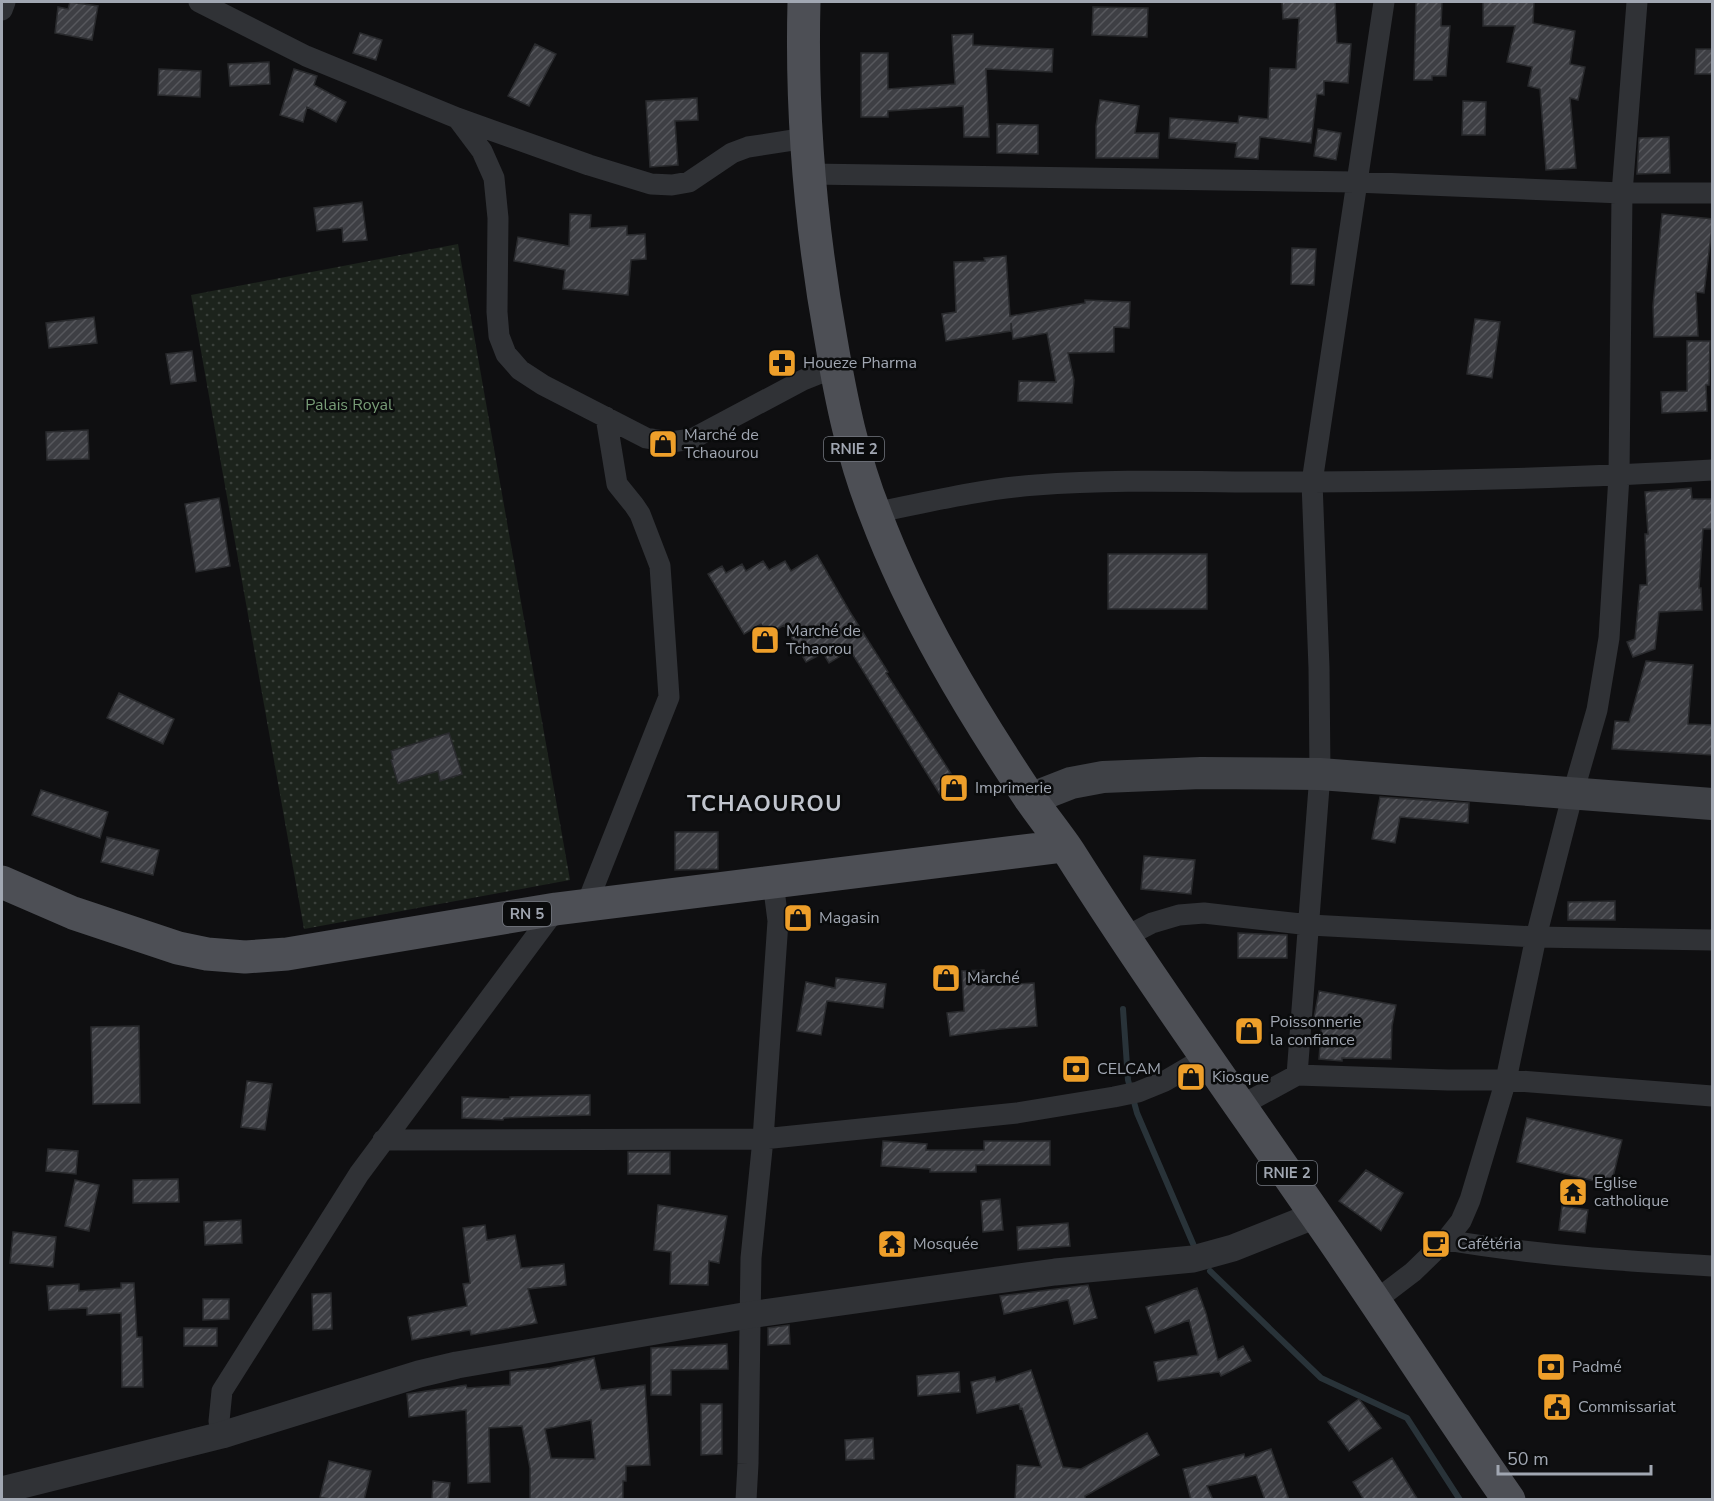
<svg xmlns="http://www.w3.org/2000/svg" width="1714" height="1501" font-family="'Nunito Sans',sans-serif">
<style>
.green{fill:url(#green-dots)}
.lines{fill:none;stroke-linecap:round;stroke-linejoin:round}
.stream{stroke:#293339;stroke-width:6}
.building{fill:url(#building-hatch);stroke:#292a2d;stroke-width:1.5;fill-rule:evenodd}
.minor{stroke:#303236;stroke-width:21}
.tertiary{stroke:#303236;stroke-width:27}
.secondary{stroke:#3f4146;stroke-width:32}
.primary{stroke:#4d4f55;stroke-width:33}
.labels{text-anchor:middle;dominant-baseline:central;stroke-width:5;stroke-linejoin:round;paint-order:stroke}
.shield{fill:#0a0b0c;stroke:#747880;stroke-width:1.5}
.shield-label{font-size:15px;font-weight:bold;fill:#a1a7b2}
.poi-label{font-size:16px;fill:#a1a7b2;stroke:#0a0b0c;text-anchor:start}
.park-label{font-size:16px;fill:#789d77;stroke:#0a0b0c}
.district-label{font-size:22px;font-weight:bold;letter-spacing:1.5px;fill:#c1c5ce;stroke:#0a0b0c}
</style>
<defs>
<pattern id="green-dots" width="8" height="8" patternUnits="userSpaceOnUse" patternTransform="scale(1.5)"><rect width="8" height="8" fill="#1c231c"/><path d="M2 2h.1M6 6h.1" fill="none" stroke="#3a403b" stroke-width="1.8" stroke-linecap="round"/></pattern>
<pattern id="building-hatch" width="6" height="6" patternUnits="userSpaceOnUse" patternTransform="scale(1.5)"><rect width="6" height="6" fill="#3e3f44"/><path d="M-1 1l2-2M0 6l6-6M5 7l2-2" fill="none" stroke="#57585d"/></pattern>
</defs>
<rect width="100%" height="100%" fill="#0f0f11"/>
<path class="green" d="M458,244l112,636 -266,49 -113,-634z"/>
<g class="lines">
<path class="stream" d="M1123,1009l5,71 9,33 57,133
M1210,1271l111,107 86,40 53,82"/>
</g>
<path class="building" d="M70,2l28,4 -6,34 -37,-7 3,-26 10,2z
M1282,2h53l2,41 14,1 -3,39 -24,-2v14l-7,-1 -6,49 -51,-6 -2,22 -23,-2 2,-14 -68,-5 1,-20 68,5 1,-7 29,3 2,-51 26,1 3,-51 -16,1z
M1416,2h26l-1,24h9l-4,50h-14v4h-18z
M1483,2h51l-1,21 42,8 -5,33 15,3 -7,33 -8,-2 6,70 -30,2 -6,-81 -12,-3 4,-19 -25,-5 8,-36h-32z
M1093,7l55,1 -1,29 -55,-2z
M360,33l22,7 -6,20 -23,-7z
M973,34v11l80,4 -1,23 -66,-3 3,68h-25l-1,-31 -75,5v6h-27v-64h27v36l67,-5 -3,-49z
M535,44l21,10 -27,52 -21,-10z
M1696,49h17v25h-18z
M269,62l1,22 -40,2 -2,-22z
M159,69l42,2 -1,26 -42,-2z
M294,69l23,7 -3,9 32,17 -10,20 -29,-15 -4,15 -23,-7z
M697,98l1,22 -23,1 3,44 -28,2 -4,-66z
M1100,100l39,6 -4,27h24l-1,25h-62v-32z
M1463,101l23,1 -1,33h-23z
M997,124l41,1v29l-41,-1z
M1318,129l23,4 -5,27 -22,-4z
M1669,137l1,36 -33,1 2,-36z
M362,202l5,38 -24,2 -1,-14 -25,3 -3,-23z
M570,214l21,1 -1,13 37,-2v9l18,-1 1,25 -15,1 -3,35 -65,-6 2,-19 -51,-9 4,-24 51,9z
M1662,214l51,5 -9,74 -8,-1 2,44 -44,1 -1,-31z
M1292,248l24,1 -2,36 -23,-1z
M1006,256l4,60 75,-13v-3l45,2 -1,26 -15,-1v25l-46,1 6,27 -2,23 -54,-2 1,-20 37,1 -9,-49 -34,6 -2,-16v8l-65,10 -4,-27 14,-2 -2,-50 31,-1 -1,-3z
M94,317l3,26 -48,5 -3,-25z
M1475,319l25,3 -8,56 -25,-4z
M1687,341h23l-1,44h-3l1,26 -45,2 -1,-21 26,-1z
M192,351l4,30 -25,3 -5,-30z
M88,430l1,29 -42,1 -1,-28z
M1691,488l1,11h21v30h-10l-4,59h2l1,22 -43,2 -4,37 -22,8 -6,-15 8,-3 5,-54h7l-2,-51h3l-3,-42z
M219,498l11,68 -34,6 -11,-68z
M1108,554h99v55h-99z
M817,555l33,57 38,60 -2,1 75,116 -17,12 -94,-151 -21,13 -6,-10 -17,9 -22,-37 -17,10 -6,-11 -17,10 -36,-60 14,-8 4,7 16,-9 4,7 17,-10 6,9 16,-9 6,10z
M1646,661l47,4 -5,59 25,1v30l-101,-6 3,-28 14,1z
M119,693l55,26 -11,25 -56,-26z
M449,733l13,41 -22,7 -2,-10 -40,12 -7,-23 2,-1 -2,-8z
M41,790l67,22 -8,26 -68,-23z
M1380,797l89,6 -1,20 -68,-6 -5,26 -23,-4z
M675,832h43v37l-43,1z
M107,837l52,13 -6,25 -52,-13z
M1144,856l51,4 -4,34 -50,-5z
M1615,901v19h-47v-18z
M1238,933l49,2v23h-49z
M984,970l1,16 49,-3 3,43 -37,3 -50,7 -3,-23 17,-2 -2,-40z
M836,978l50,6 -3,24 -56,-7 -6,34 -24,-4 9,-49 29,6z
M1319,991l77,14 -4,21 -1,33 -49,-1v3l-23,-2 3,-39 -8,-2z
M139,1026l1,77 -47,1 -2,-77z
M247,1081l25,3 -7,46 -24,-3z
M590,1095v20l-86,3 -1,2 -41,-2v-21l48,2v-2z
M1527,1118l95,22 -11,45 -94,-23z
M883,1141l44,3 -1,6h58v-9h66v24h-74v7h-46v-3l-49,-3z
M48,1149l30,2 -2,23 -30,-3z
M628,1152h42v22h-42z
M1366,1170l37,23 -22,38 -42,-30z
M178,1179l1,23 -46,1v-23z
M75,1180l24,5 -10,46 -24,-5z
M1000,1199l3,31 -20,2 -2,-31z
M658,1205l69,11 -8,47 -10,-2 -1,24 -38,-1 1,-32 -17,-2z
M1562,1206l26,4 -3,23 -26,-3z
M241,1220l1,23 -37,2 -1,-23z
M1068,1223l2,23 -52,4 -1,-23z
M485,1225l2,15 28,-5 6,33 43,-4 2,21 -38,4 9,34 -66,12 -1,-5 -58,10 -4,-23 59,-11 -4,-22 7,-1 -7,-55z
M13,1232l43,5 -3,30 -43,-4z
M121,1283h13l3,54h5l1,50h-21l-1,-74 -34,2v-7l-38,2 -2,-24 32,-2v7l42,-3z
M1088,1285l9,33 -23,6 -6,-24 -64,14 -4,-18z
M1197,1288l9,25 12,47 25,-14 8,15 -30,15 -2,-4 -61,9 -4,-19 44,-7 -9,-35 -34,13 -9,-26z
M331,1293l1,36 -19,1 -1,-36z
M203,1299h26v20l-26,1z
M789,1325l1,19 -22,1v-17z
M184,1328h33v18h-33z
M727,1344l1,25 -57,1v25h-20v-47z
M594,1358l7,32 44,-5 5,80 -24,1v15h-3v19h-93v-32l-8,-42 -33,2 1,54 -22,1 -2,-73 -57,7 -2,-23 59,-9 1,3 43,-3v-13l40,-4zM591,1420l4,39 -44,-1 -6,-29z
M1031,1370l32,97 18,2 66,-36 12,22 -74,41v4h-70l2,-35 24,2 -19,-59 -2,1 -1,-5 -42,9 -6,-31 24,-5 1,5z
M959,1372l1,20 -42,4 -1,-20z
M1359,1399l22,29 -32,23 -21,-29z
M701,1404h21v50l-21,1z
M873,1438l1,21 -28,1 -1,-20z
M1271,1449l18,51h-24l-9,-25 -49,11 6,14h-22l-8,-31 61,-15 1,4z
M1392,1458l26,42h-54l-11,-18z
M329,1461l42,10 -7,29h-32l-12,-3z
M433,1481l17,2 -2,17h-16z"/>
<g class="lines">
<path class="minor" d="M199,2l107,54 151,62 132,47 62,19 21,1 17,-3 43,-29 16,-6 58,-9
M2,10l3,-8
M458,119l24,32 12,27 4,40 -1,94 2,24 7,18 14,16 23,15 103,53 25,4 21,-3 111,-59 15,-6 18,-4
M809,174l546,8 267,11h90
M874,513c54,-11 107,-24 162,-28 92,-7 184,-2 277,-3 133,-1 266,-4 399,-12
M586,906l83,-209 -9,-131 -20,-52 -6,-9 -17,-21 -11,-67
M1123,938l29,-15 27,-8 25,-2 106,12 226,12 176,3
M1297,1075l151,5h58l206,16
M1240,1106l57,-31 23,-301 -1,-106 -7,-186 72,-480
M383,1140l380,-1 254,-26 97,-16 24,-5 27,-11 41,-24
M1446,1240c88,15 177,21 266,26
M1375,1301l38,-29 33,-32 15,-19 9,-21 36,-120 30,-143 37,-144 24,-83 12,-72 10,-162 3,-283 15,-191
M222,1435l-3,-14 3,-30 137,-217 197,-265
M746,1500l2,-36 3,-206 12,-119 15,-218 -5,-39"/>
<path class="tertiary" d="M2,1490l220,-55 197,-61 38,-9 292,-50 306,-43 138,-13 40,-11 83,-33"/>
<path class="secondary" d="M1030,799l41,-16 32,-6 98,-4 119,1 392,30"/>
<path class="primary" d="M804,2c-3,113 7,227 27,338 10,59 22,118 44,173 38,101 94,194 154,284 13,19 27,36 40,55 79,125 165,244 249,366 65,93 126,189 191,282
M2,882l71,31 105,35 29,6 38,3 42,-3 269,-45 508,-63"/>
</g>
<defs>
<g id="pharmacy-square" transform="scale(1.5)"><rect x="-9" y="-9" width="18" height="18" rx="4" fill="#ee9f2a" stroke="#0a0b0c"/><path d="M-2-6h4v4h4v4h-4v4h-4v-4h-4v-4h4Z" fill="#111"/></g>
<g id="shop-square" transform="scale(1.5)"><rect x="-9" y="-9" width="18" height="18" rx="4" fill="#ee9f2a" stroke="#0a0b0c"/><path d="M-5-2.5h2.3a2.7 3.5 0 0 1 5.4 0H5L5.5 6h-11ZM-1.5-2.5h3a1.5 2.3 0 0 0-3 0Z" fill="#111"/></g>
<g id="bank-square" transform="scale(1.5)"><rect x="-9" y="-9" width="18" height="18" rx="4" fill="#ee9f2a" stroke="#0a0b0c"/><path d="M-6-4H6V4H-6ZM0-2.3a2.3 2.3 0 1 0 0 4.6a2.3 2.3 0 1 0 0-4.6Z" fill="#111"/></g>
<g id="temple-square" transform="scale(1.5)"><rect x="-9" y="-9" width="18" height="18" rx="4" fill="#ee9f2a" stroke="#0a0b0c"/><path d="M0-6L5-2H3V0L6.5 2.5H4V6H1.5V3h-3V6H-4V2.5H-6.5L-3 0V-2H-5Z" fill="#111"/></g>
<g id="cafe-square" transform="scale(1.5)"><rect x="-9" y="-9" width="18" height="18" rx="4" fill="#ee9f2a" stroke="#0a0b0c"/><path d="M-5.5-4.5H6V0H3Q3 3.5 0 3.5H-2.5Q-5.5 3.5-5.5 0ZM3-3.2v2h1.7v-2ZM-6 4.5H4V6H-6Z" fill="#111"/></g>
<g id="civic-square" transform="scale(1.5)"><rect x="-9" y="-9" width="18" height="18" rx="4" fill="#ee9f2a" stroke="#0a0b0c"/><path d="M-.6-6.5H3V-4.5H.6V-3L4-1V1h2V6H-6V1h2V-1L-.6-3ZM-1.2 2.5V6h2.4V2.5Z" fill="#111"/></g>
</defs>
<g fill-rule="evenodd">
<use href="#pharmacy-square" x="782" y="363"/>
<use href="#shop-square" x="663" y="444"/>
<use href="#shop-square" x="765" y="640"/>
<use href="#shop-square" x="954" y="788"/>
<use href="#shop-square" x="798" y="918"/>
<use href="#shop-square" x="946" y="978"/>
<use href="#shop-square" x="1249" y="1031"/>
<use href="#bank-square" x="1076" y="1069"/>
<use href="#shop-square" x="1191" y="1077"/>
<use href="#temple-square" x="1573" y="1192"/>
<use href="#temple-square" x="892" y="1244"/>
<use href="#cafe-square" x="1436" y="1244"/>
<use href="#bank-square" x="1551" y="1367"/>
<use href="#civic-square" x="1557" y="1407"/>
</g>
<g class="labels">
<g class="shield">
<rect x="824" y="437" width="60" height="24" rx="4.5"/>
<rect x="503" y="902" width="48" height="24" rx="4.5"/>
<rect x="1257" y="1161" width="60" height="24" rx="4.5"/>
</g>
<g class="shield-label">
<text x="854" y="449">RNIE 2</text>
<text x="527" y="914">RN 5</text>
<text x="1287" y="1173">RNIE 2</text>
</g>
<g class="poi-label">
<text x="803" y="363">Houeze Pharma</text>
<text x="684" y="435">Marché de<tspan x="684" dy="18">Tchaourou</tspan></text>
<text x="786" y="631">Marché de<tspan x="786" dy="18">Tchaorou</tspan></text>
<text x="975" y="788">Imprimerie</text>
<text x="819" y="918">Magasin</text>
<text x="967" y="978">Marché</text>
<text x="1270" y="1022">Poissonnerie<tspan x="1270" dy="18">la confiance</tspan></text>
<text x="1097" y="1069">CELCAM</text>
<text x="1212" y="1077">Kiosque</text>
<text x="1594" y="1183">Eglise<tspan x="1594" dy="18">catholique</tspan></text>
<text x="913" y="1244">Mosquée</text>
<text x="1457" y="1244">Cafétéria</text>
<text x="1572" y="1367">Padmé</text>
<text x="1578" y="1407">Commissariat</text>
</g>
<g class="park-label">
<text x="349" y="405">Palais Royal</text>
</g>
<g class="district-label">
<text x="765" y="804">TCHAOUROU</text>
</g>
</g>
<rect width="1714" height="1501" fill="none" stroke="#a1a7b2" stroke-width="6"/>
<path d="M1498 1465v9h153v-9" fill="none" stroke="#a1a7b2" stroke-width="3"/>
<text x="1507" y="1465" font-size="18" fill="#a1a7b2" stroke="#0a0b0c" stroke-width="4.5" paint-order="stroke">50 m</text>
</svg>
